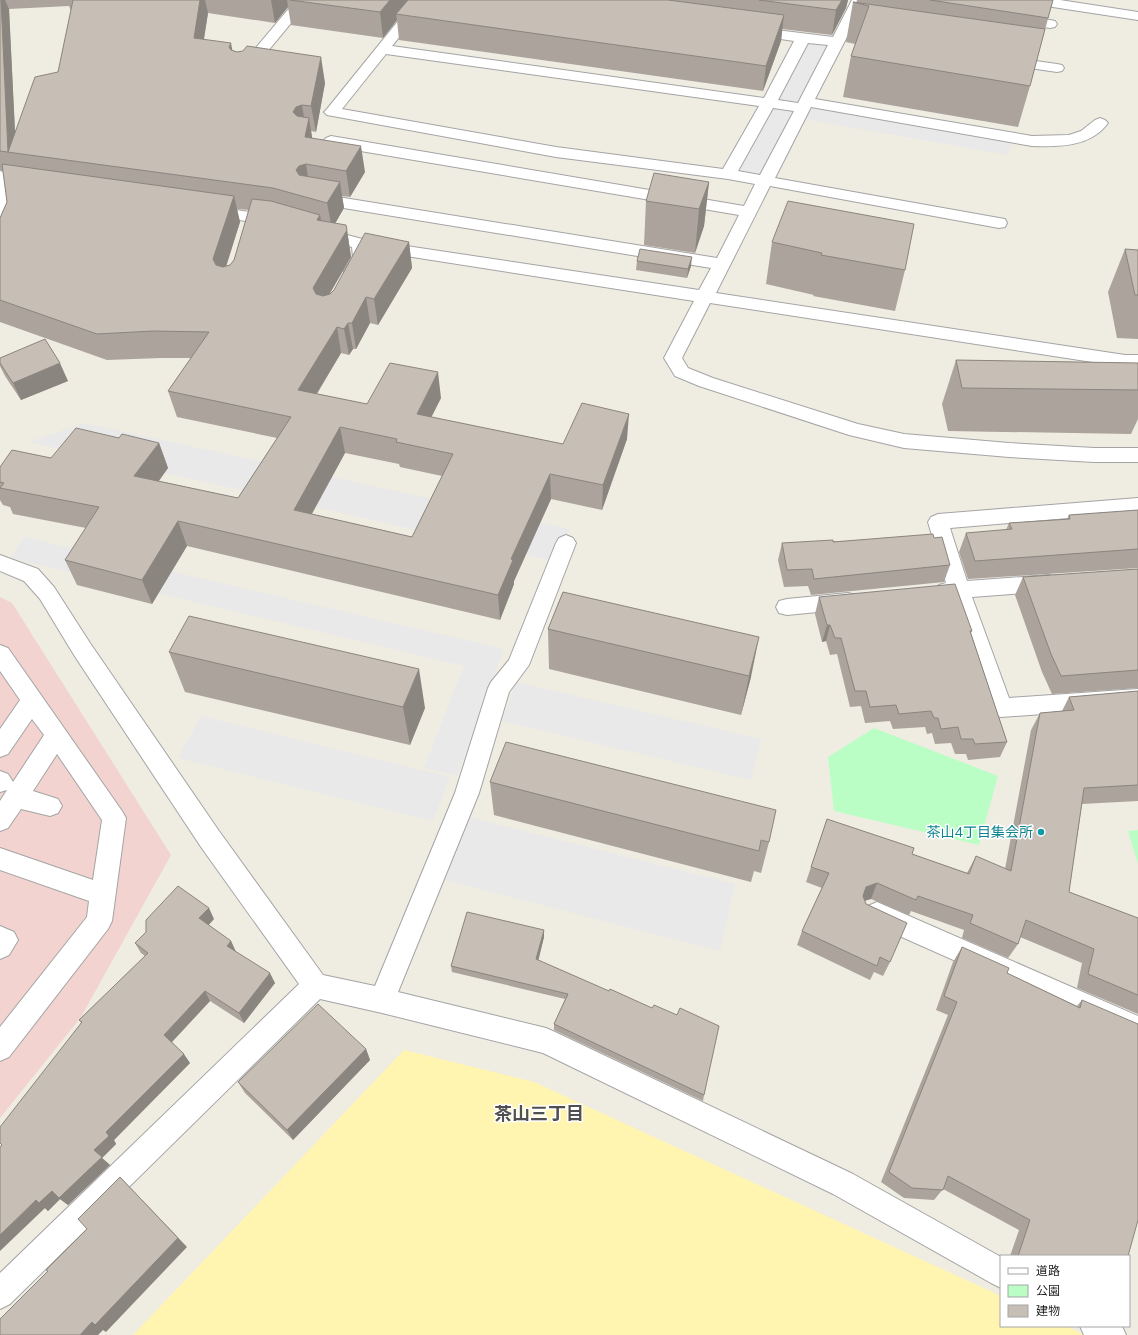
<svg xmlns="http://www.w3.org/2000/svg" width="1138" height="1335" font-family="Mulish,'Noto Sans JP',sans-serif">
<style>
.commercial{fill:#f2d3d0}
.sand{fill:#fff5b0}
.park{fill:#bbfec5}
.parking{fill:#e9e9e9}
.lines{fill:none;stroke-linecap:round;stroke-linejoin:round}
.minor-casing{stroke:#a4a4a4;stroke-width:2}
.minor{fill:#fff;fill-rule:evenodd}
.wall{fill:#aba39c;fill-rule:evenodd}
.shaded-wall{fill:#8b857f}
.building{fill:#c7beb5;stroke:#8b857f;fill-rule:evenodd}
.culture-dot{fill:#0f9aa8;stroke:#fff;stroke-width:1.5}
.labels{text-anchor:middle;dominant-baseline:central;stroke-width:3;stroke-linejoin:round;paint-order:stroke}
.culture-label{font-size:14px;fill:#0d838f;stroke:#fff;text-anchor:end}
.near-neighbourhood-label{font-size:18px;font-weight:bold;fill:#505050;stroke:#fff}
</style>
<rect width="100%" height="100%" fill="#efece2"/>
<path class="commercial" d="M0,597l12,6 159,252 -90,162 -81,101z"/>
<path class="sand" d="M404,1050l130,32 467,214v30h65l19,9h-952z"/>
<path class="park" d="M874,728l124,48 -19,69 -145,-34 -6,-54z
M1138,830v34l-10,-33z"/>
<path class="parking" d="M803,38l34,4 -31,59 207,37 -5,17 -210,-37 -34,63 -36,-7z
M84,423l486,106 -12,33 -529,-120z
M24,537l480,112 -47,127 -33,-8 40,-102 -454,-108z
M516,682l245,57 -10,41 -249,-59z
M201,716l249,61 -17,44 -255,-63z
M464,816l271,68 -15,67 -279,-72z"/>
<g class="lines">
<g class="minor-casing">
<path id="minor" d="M296,0h14l-61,74 -5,1 -5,-1 -2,-3 2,-3z
M415,0h14l-37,46 372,52 30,-57 -47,-7 -2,-3 2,-3 5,-1 81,10 19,-37h14l-51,99 217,37 37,-1 12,-4 14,-11 5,-2 5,2 3,3c-17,24 -50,24 -76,23l-221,-39 -36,71 224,40 6,1 2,4 -2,4 -6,1 -229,-42 -54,107 409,62h13v12h-13l-415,-64 -28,55 6,10 25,10 145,46 46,10 105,9 85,5h44v14h-44l-85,-5 -105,-9 -55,-13 -150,-49 -24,-10 -11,-18 30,-57 -320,-50 -2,-4 2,-4 6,-1 319,48 12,-22 -398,-65 -6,-2 -2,-3 2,-3 6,-2 404,65 22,-43 -408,-69 -5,-2 -3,-3 3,-3 5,-2 413,70 11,-22 -27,-5 -172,-22 -229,-42 -3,-3 3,-3zM808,43l20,2 -30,58 -20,-3zM386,54l373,52 -36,63 -167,-22 -214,-38zM773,108l21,3 -34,64 -22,-4z
M1026,0h34l78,12v8l-105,-16 -5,-1z
M1017,15l33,5 5,1 2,3 -2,3 -5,1 -38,-6 -2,-3 2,-3z
M1007,57l50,7 5,1 2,3 -2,3 -5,1 -55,-8 -2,-3 2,-3z
M0,171l6,2 2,3 8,52 -10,23 -6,1z
M209,206l67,10 6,1 2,4 -2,4 -6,1 -73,-12 -2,-3 2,-3z
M321,228l45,12c8,12 0,24 -7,35l-6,1 -6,-1 -3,-4 9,-14 -1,-10 -37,-10 -2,-4 2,-4z
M1138,498v14l-188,16 17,53 82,-6 7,2 3,6 -3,6 -7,2 -77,6 37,101 129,-9v18l-137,10 -8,-2 -41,-116h-6l-7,-2 -4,-6 4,-6 7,-2 -18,-61 3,-5 7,-3z
M566,535l7,3 3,5 -47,122 -20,27 -30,101 -81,199 148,36 9,4 298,142 148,83v31l-10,-5 -158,-89 -290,-141 -161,-40 -62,-14 -310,305 -10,5v-36l299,-289 -98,-137 -127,-192 -34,-56 -16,-18 -24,-10v-16l38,14 16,18 36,56 129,188 104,144 52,11 80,-193 33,-105 3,-6 18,-22 47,-117 3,-5z
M848,593l7,2 4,6 -4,6 -7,2 -61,6 -8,-2 -3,-6 3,-6 8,-2z
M0,645l8,3 114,163 4,7 -14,103 -4,8 -99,128 -9,4v-34l87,-110 2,-16 -89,-31v-22l93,32 9,-60 -45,-66 -24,37 25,8 4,7 -4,7 -8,3 -29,-7 -13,19 -8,3v-30l7,-11 -7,2v-21l8,3 5,8 31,-47 -12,-16 -24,35 -8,3v-28l20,-29 -20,-29z
M877,902l261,114v26l-270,-120 -4,-8 4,-8z
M0,926l14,6 4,8 -9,15 -9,4z
M1080,1326h42l4,9h-42z"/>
</g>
<use href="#minor" class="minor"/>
</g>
<path class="wall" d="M0,0h848l-2,8 -14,27 -50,-6 -1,12 -18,50 -364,-51 -2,-20 -14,18 -92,-13 -3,-18 -13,16 -67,-10 -4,26 28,11 93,33 -9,49 -5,-1 1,7 53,34 -15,25 -8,-1 2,12 -9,15 12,7 4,27 -22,37 80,-52 3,26 -34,57 -8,-2 -14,26h-3l-4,6 -8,-2 -24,41 50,10 74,-6 -10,19 132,27 64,-5 -25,71 -51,-11 -37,82v3l-14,36 -313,-74 -35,58 -75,-19 -12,-25 21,-32 -73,-14 -3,-7 -7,-2 -3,-5v-33l51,-9 68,-20 40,5 9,25 -9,13 79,17 39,-60 -100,-21 -9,-26 23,-33h-30l-54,2 -107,-38v-104l7,-16 -4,-31 -3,-1zM69,6l2,5 -13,61 -43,59 -6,-122zM237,209l12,1 -15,50 -4,5 -4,1 14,-44zM345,453l54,11 1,3 42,9 -30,61 -100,-23z
M857,0h196l-23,86 -12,41 -175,-30 8,-41 4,-12 -9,-2 7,-40 3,1z
M709,182l-5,44 -9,27 -51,-8 2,-44z
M772,242l133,28 -10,41 -82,-15 1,-1 -48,-11z
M1125,249l13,1v89l-21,-1 -9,-46z
M637,261l54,5 -4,12 -51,-8z
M0,358l68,23 -47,19 -16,-24 -5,-10z
M956,360l182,3v56l-7,15 -183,-3 -6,-27z
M1138,510v58l-170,11 -9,-27 7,-19 40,-3 3,-7 58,-4 2,-4z
M934,538l16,27 -6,17 -133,13 -3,-9 -24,1 -6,-27 4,-17z
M1138,569v119l-86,6 -10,-22 -27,-77 8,-18z
M563,592l188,85 -10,38 -192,-46 -1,-40z
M819,597l153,34 -1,2 36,109 -7,15 -32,3 -2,-6h-11l-4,-11 -16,1 -3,-11 -5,1 -2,-7 -32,2 -3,-8 -25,2 -4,-17 -11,1 -13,-53 -7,1 -4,-14 -4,1 -7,-28z
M169,652l256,56 -15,37 -225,-53z
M1138,691v110l-56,3 -13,88 69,26v96l-61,-26 5,-25 -62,-26 -2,7 -10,14 -46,-20 2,-8 -53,-19 -2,4 -38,-16 -7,2 26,61 -7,14 -9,-4 -4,8 -73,-35 5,-14 20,-43 -16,-6 21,-63 85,35 55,19 9,-17 29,13 26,-139 9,-17 22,-2 7,-14z
M490,782l279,60 -8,31 -7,-2 -3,11 -257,-67z
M214,919l-6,6 23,16 5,11 39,31 -31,40 -34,-22 -38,41 18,21 -76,77 2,4 -14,14 8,7 -42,40 -8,-6 -12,12 -3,-3 36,-185 -2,-3 66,-64 -4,-3 -6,-10z
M544,930v7l-6,23 166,135 -1,6 -149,-71v-6l11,-25 -113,-27 -1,-6z
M962,947l45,26 70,33 5,-6 46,256h-118l9,-26 -76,-41 -9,11 -30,-2 -23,-16 67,-167 -12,-5 17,-48z
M366,1049l4,11 -77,80 -48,-47 -7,-11z"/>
<path class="shaded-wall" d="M1,0h4l4,9 7,144 -8,-1z
M200,0h5l3,13 -8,50 -6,-25z
M271,0h16l1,7 -13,16z
M390,0h23l-17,14 1,6 -14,18 -3,-26z
M842,0h6l-2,8 -14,27 4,-25z
M784,15l-3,26 -18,50 3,-25z
M231,43l5,26 -7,-22z
M321,57l4,26 -9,49 -5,-26z
M302,105l4,25 3,-12 4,25 -8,-6 -12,-25 3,-5z
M361,146l4,26 -15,25 -4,-26z
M306,164l4,27 -9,5 -5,-26 3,-4z
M340,182l4,26 -12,21 -5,-26z
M709,182l-5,44 -9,27 4,-44z
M234,196l6,26 -20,64 -7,-27z
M320,215l5,26 -8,-21z
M347,230l4,27 -33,57 -5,-26z
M409,242l3,26 -34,57 -4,-26z
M692,257l-1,9 -4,12 1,-9z
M366,297l4,26 -14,26 -4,-26z
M348,323l5,26 -4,6 -5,-26z
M337,327l4,26 -38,63 -5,-26z
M60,363l8,18 -47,19 -8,-17z
M438,372l3,26 -21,42 -3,-26z
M629,414l-2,25 -25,71 1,-25z
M340,427l5,26 -45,82 -6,-25z
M159,443l9,25 -24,33 -10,-25z
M550,474l1,25 -37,82v3l-14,36 -2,-25 13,-36z
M178,521l9,25 -35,58 -10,-24z
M827,625h3l-4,16 -4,1z
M759,637l-8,40 -10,38 8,-39z
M419,669l6,39 -15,37 -7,-38z
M877,883l-6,16 -11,3 6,-15z
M209,908l5,11 -9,10 -6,-11z
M544,930v7l-7,29 -1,-7z
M231,941l5,11 -4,4 -5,-10z
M270,973l5,10 -31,40 -5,-10z
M205,991l5,10 -40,43 -6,-9z
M366,1049l4,11 -77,80 -6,-10z
M184,1054l6,9 -76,77 2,4 -14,14 8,7 -42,40 -8,-6 -12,12 -3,-3 -45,43v-16l106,-103z
M120,1177l67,70 -81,85 -3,-2 -5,5h-18z"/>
<path class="building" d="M0,0h1l7,152 27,-75 23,-5 15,-72h127l-6,38 37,5 -2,4 2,3 6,2 6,-1 4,-5 74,11 -10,49 -9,-1 -6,2 -3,5 4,4 12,2 -4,19 56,9 -15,25 -40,-7 -7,2 -3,4 3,5 41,7 -13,21 -54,-15 -273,-37z
M290,0h100l-10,12z
M408,0h260l116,15 -18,51 -370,-52z
M759,0h83l-6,10z
M930,0h123l-5,18z
M853,2l192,27 -15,57 -179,-30 18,-50z
M2,164l232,32 -21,63 3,6 7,2 7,-2 4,-5 18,-61 19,2 49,14 -3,5 29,5 1,5 -34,58 3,6 7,2 7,-2 4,-4 31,-57 44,9 -35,57 -8,-2 -14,26h-4l-4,6 -7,-2 -39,63 69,14 23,-41 48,9 -21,42 146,30 19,-41 47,11 -26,71 -53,-11 -39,85 2,1 -15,35 -320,-74 -36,59 -77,-20 34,-53 -99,-19 4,-5 -4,-1v-15l12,-17 39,8 25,-30 43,10 3,-4 37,9 -25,33 104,22 53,-81 -123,-26 41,-59 -56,-1 -56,3 -97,-34v-82l7,-16zM340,427l57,12 -1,3 57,12 -41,83 -118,-27z
M654,173l55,9 -10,27 -53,-8z
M788,201l126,23 -9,46 -84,-15 1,-2 -50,-11z
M640,249l52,8 -4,12 -51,-8z
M1125,249l13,1v45h-3z
M45,339l15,24 -47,20 -13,-20v-5z
M956,360l182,3v27l-176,-2z
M1138,510v39l-163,12 -9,-28 46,-4 -3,-6 61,-4 -1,-4z
M933,534l1,4 8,-1 8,28 -136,14 -2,-10 -25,1 -5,-27 51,-3v2z
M1138,569v101l-77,6 -10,-22 -28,-77z
M955,584l17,47h-2l37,111 -32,2 -2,-5h-12l-3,-12 -17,2 -3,-11h-4l-3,-7 -32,3 -3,-9 -26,2 -4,-16h-11l-14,-53h-6l-5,-13h-3l-8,-28z
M563,592l196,45 -10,39 -201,-47z
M189,616l230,53 -16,38 -234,-55z
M1138,691v94l-54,3 -15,104 69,26v77l-50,-21 6,-25 -68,-29 -8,24 -48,-21 3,-8 -55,-19 -2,4 -39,-17 -11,4 -3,9 3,8 41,19 -17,39 -10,-5 -3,9 -75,-35 27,-58 -18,-6 16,-48 87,29 -2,6 57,20 7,-18 35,15 29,-158 34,-3 -5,-13z
M506,742l270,68 -7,32 -8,-2 -2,11 -269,-69z
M178,886l31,22 -10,10 32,23 -4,5 43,27 -31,40 -34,-22 -41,44 20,19 -78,78 3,4 -15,14 8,7 -43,41 -7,-7 -13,12 -3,-3 -36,35v-88l2,-2 -2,-2v-16l82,-105 -3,-2 69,-67 -13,-10 11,-11v-12z
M467,912l77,18 -8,29 73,32 1,-2 42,19 2,-3 23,10 3,-7 39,18 -15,69 -150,-71 14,-30 -117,-28z
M962,947l47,21 -2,5 73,35 2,-8 56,24v196l-10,36h-110l12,-36 -82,-44 -5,14 -31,-2 -23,-16 68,-170 -13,-6z
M318,1004l48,45 -79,81 -49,-48z
M120,1177l58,61 -83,87 -3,-3 -12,13h-80v-16l48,-48 -2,-1 41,-41 -9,-10z"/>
<circle class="culture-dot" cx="1041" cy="832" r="4"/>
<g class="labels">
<g class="culture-label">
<text x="1033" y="832">茶山4丁目集会所</text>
</g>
<g class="near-neighbourhood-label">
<text x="539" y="1113">茶山三丁目</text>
</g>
</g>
<rect x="1000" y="1255" width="130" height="72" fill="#ffffff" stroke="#a5a5a5"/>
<rect x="1008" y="1268" width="20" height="6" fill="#ffffff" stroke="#a5a5a5"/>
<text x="1036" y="1275" font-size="12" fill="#1d1d1d">道路</text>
<rect x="1008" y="1285" width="20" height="12" fill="#bbfec5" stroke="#a5a5a5"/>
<text x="1036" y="1295" font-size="12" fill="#1d1d1d">公園</text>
<rect x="1008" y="1305" width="20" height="12" fill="#c7beb5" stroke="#a5a5a5"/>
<text x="1036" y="1315" font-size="12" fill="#1d1d1d">建物</text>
</svg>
